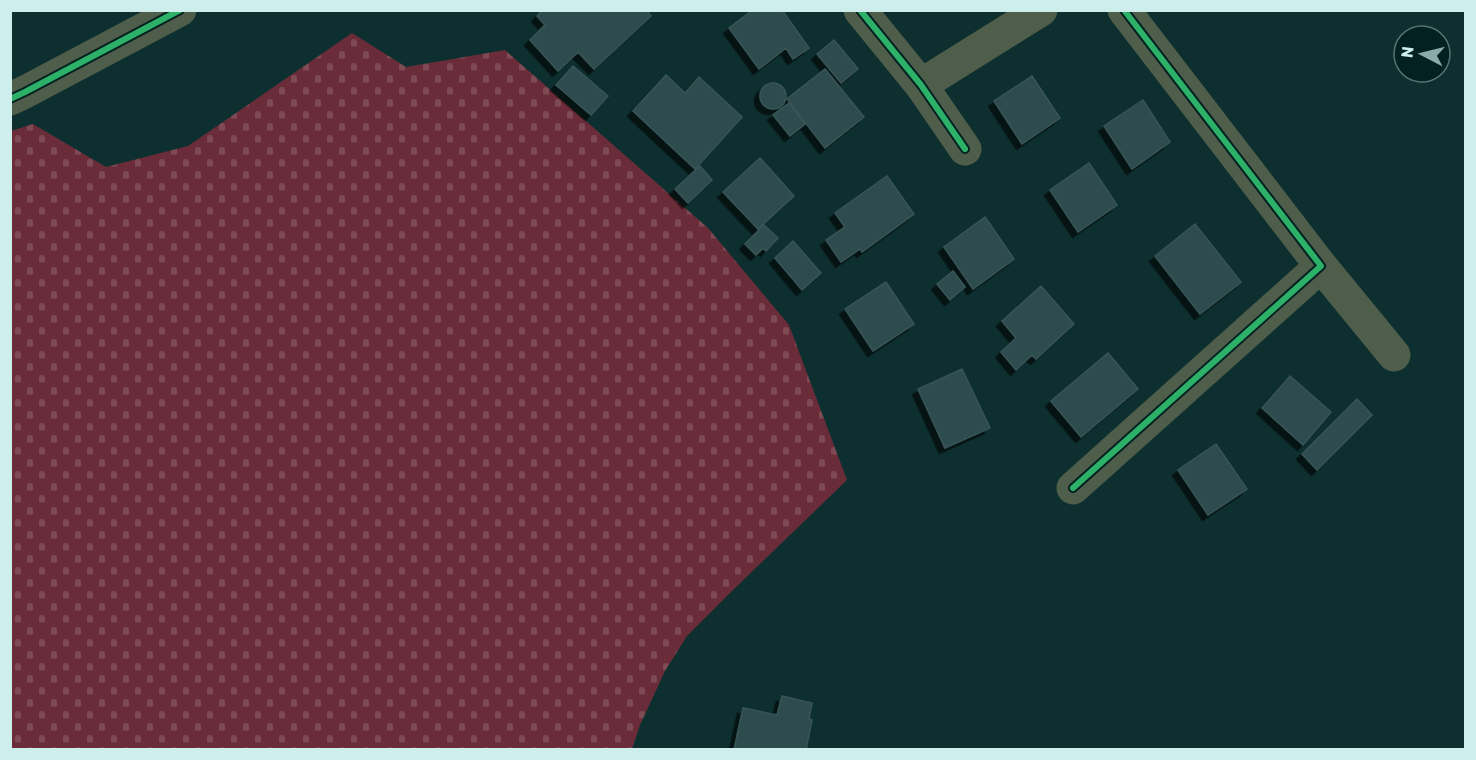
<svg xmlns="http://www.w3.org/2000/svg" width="1476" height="760" font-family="Rubik,sans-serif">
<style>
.cemetery{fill:url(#cemetery-stones)}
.building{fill:#2e4b4e;stroke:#395457;stroke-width:1.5;filter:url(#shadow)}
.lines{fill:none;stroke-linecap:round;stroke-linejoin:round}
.minor{stroke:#4e5e4a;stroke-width:33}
.cycleway-casing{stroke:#032120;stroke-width:10}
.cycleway{stroke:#2db169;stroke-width:6}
</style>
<defs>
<pattern id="cemetery-stones" width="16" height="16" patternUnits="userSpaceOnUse" patternTransform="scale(1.5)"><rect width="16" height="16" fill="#6a2c38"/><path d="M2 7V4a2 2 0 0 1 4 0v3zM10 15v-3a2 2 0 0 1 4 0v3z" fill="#7e4b55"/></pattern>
<filter id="shadow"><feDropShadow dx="-5.5" dy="5.5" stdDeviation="0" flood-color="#0009"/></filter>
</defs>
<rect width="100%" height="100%" fill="#0e2f2f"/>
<path class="cemetery" d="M352,33l54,34 99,-17 203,178 81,97 58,155 -113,109 -47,47 -22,35 -25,54 -8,24h-621v-618l22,-7 73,43 82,-21z"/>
<path class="building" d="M543,10h103l5,6 -57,53 -16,-17 -20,19 -28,-31 15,-15 -8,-9z
M753,10h29l27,38 -16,11 -7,-11 -27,21 -30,-41z
M834,40l24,29 -17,14 -24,-29z
M573,66l35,30 -17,19 -35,-30z
M825,69l39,48 -39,31 -38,-49z
M666,75l19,18 14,-16 43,40 -47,52 -62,-58z
M1032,76l28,42 -38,26 -28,-43z
M760 96a13 13 0 1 1 26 0a13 13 0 1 1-26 0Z
M1143,100l27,42 -38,27 -28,-43z
M789,103l16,21 -15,12 -17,-21z
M760,158l34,38 -36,33 -35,-37z
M1089,163l28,42 -39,27 -28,-42z
M700,166l12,14 -24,23 -13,-14z
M887,176l27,38 -52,38 -2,-3 -19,13 -15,-22 19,-13 -10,-14z
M985,217l29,42 -41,30 -29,-42z
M1195,224l46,58 -41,32 -45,-58z
M764,225l14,13 -12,13 -3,-3 -7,7 -11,-11z
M793,241l28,32 -19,17 -27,-32z
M953,271l12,16 -15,13 -13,-16z
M886,282l28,42 -41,27 -28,-42z
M1041,286l33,38 -38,35 -4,-4 -16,15 -15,-18 15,-14 -14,-17z
M1108,353l30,36 -57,48 -30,-36z
M962,369l28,59 -45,20 -27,-59z
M1290,376l41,36 -28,33 -41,-37z
M1357,399l15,16 -55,55 -15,-16z
M1216,444l31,45 -39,26 -30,-45z
M782,696l30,7 -3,16 3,1 -6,30h-72l9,-42 34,7z"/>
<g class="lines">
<path class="minor" d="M860,10l61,75 44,64
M921,85l120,-75
M10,99l15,-7 155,-82
M1321,266l73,89
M1073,488l248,-222 -197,-256"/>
<g class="cycleway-casing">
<path id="cycleway" d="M860,10l61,75 44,64
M10,99l15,-7 155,-82
M1073,488l248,-222 -197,-256"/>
</g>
<use href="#cycleway" class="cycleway"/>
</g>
<rect width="1476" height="760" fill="none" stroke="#cdeeed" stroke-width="24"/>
<g transform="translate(1422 54) rotate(277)"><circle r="28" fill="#032120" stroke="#547372" stroke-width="1.5"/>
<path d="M0-4.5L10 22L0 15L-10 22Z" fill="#8aabaa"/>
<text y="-9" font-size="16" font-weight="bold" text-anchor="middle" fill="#cdeeed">N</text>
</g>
</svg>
